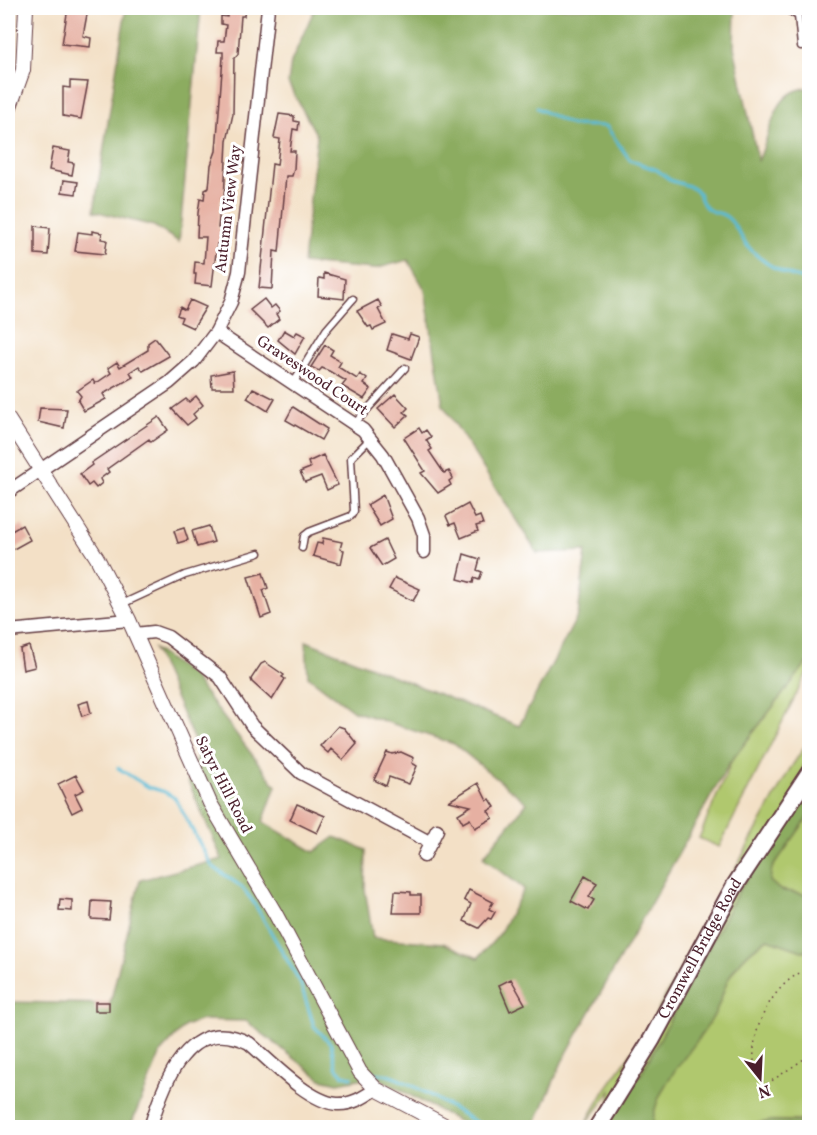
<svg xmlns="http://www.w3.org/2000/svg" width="817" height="1135" font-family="Vollkorn,serif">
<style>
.green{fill:#b0c86e;stroke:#7d744c;stroke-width:1.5}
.forest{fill:#8cac61;stroke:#6b6646;stroke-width:1.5}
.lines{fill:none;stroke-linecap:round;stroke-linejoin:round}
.stream{stroke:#58bcd7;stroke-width:3}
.building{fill:#e6b0a2}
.service-casing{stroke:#633c42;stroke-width:9}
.minor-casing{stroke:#633c42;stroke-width:15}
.tertiary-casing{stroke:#633c42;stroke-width:16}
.secondary-casing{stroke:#633c42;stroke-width:20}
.path{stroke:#633c42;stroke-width:1.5;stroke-dasharray:1.5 4.5;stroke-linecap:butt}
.service{stroke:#fff;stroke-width:6}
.minor{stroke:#fff;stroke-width:12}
.tertiary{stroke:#fff;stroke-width:14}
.secondary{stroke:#fff;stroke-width:16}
.labels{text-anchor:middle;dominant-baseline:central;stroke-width:6;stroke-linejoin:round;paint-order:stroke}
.street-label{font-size:16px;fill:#4a1f2b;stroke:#fff}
</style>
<rect width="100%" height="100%" fill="#fff"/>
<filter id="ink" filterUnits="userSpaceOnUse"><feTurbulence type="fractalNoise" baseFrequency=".0167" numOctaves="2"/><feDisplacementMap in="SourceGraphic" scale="12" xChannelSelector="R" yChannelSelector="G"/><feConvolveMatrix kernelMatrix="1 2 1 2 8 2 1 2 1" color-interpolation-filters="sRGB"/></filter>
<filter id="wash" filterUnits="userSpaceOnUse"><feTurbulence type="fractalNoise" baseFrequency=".008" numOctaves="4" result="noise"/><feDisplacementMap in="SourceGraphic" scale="24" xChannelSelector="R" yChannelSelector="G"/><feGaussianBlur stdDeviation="1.35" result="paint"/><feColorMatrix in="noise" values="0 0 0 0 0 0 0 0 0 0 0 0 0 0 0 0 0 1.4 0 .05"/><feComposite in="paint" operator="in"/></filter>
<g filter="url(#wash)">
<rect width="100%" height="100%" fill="#f3e0c6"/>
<path class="green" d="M809,577v92l-90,178 -20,-9z
M809,740v381h-36l-44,7 -122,-1 4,-36 -28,37 22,-38 39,-55 146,-266z"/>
<path class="forest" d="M126,8h75l-22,234 -25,-16 -60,-15z
M315,8h420l-1,39 24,114c13,-26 14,-72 51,-73v572l-80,104 -167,298 -28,65h-65l-94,-51 -37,7 -17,-4 -75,-58 -45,-1 -16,6 -24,26 -31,75 -122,1v-126l102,2 30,-124 82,-21 -34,-78 11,-29 -45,-103 38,27 84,110 -13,36 51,30 21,-15 31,13 -1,39 8,49 70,5 35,15 20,-22 26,-47 -41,-32 44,-54 -73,-59 -100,-33 -46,-35 -2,-35 213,85 59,-111 8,-64 -49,2 -94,-148 -18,-115 -17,-30 -34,9 -71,-6 14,-127 -29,-53 3,-21z
M809,784v32l-37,52 -2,13 10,9 29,5v56h-7l-34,-12c-16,9 -30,23 -39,39 -6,12 -9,27 -16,39 -18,33 -60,69 -60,107l10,3 -58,1 36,-54 97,-182z
M773,1121l36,1v5h-80z"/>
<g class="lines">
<path class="stream" d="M537,108l34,17 35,1 24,34 27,10 15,11 17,5 10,7c7,27 20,13 32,28 6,7 10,16 15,23 15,19 40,33 64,36
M118,768l30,19 17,5 10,6 37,68 30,21 12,16 46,79 14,44 17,18 5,23 7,8 9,2
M371,1074c23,-7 90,42 116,54"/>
</g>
<g id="blocks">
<path class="building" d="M68,8l20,1 -5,27 8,2 -1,9 -28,-3z
M228,8h17l-1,8h-3l-3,38 -4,4 -1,56 -6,27 -3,58h-3l-3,29 4,1 -1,15h-4l-5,42 -17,-2 1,-10h-2l1,-12 9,1 2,-26h-9l1,-24 2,-14 4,1 1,-10 4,-2 2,-23 5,-14 7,-94v-5h-6l1,-11h6l2,-16 -5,-1v-8l6,1z
M70,81l18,1 -7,37 -18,-3v-29l7,1z
M279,114l15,2v5l5,1 -1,8 -5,-1 -3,22h5l-1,18 -2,7h-6l-7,76 -5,-1 -2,38 -13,-1 13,-124 5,1 3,-26 -6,-1z
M53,148l17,3 -2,11 6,1 -2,12 -23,-5z
M64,180l14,2 -2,12 -14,-2z
M35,226l15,2 -2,27 -13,-1z
M92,231l10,2 -1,6 6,1 -2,14 -30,-3 3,-19 14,2z
M324,273l21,6 -1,20 -26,-3 1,-18 5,1z
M264,299l7,9 4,-3 5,6 -4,3 3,5 -11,9 -18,-18z
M190,300l16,7 -13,21 -13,-6 2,-5 -5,-2 3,-8 5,3z
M378,300l4,7 -4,2 8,15 -13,6 -2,-4 -3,1 -11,-16z
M284,330l10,6 3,-4 8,4 -10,18 -17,-14z
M392,334l16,5 2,-5 9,3 -8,22 -24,-9z
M155,338l14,18 -26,15 -4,-5 -9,6 3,5 -30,17 3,5 -22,12 -6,-10 3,-5 -4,-5 16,-11 2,4 16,-11 -3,-5 9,-6 3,5 28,-17v-7z
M325,345l8,5 -3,5 11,7 -3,5 19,12 3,-5 7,5 -3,5 7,5 -7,10 -22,-13 4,-5 -17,-10 -7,-3 -3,3 -8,-4z
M233,371l1,17h-22l-1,-13z
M253,388l22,11 -7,12 -21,-13z
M395,394l13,14 -4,4 4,3 -13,12 -17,-18z
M196,396l7,9 -10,9 3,4 -9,7 -15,-16 14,-10 3,3z
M293,407l34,22 -6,11 -35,-20z
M40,408l27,1 -3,19 -26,-6z
M159,417l9,13 -17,12 -2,-3 -42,30 2,3 -9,7 2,4 -6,5 -4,-5 -4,3 -8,-12 12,-9 -1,-2z
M419,428l3,5 4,-3 5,7 -5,3 6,9 -3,2 15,22 5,-2 4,7 -4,3 2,4 -13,8 -17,-20 4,-2 -21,-33z
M323,455l15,30 -11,5 -6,-14 -16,6 -5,-10 10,-4 -2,-6z
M383,495l9,24 -12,7 -13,-21z
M468,504l7,14 5,-2 3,8 -7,2 2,5 -17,7 -6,-15 -5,2 -4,-9z
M22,525l8,15 -20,11 -2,-18z
M209,526l5,16 -17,5 -5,-16z
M184,528l4,12 -10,3 -4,-12z
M323,538l19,4 -2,7 4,1 -3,14 -28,-8 4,-13 5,1z
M385,540l9,19 -12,7 -12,-18z
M464,554l16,5 -3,11 5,2 -3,8 -5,-2 -1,5 -15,-4z
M263,573l5,15 -5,2 8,24 -10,4 -13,-41z
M395,578l25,11 -7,12 -24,-12z
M29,646l6,21 -12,3 -3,-21z
M265,662l19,13 -2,2 3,2 -13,21 -20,-18 -1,-3 10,-15z
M88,701l3,12 -9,3 -4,-12z
M338,726l6,2 13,16 -14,16 -12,-11 -3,4 -8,-7z
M387,752l5,2 9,-2 13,6 -2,5 5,3 -8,18 -20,-7 -3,9 -12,-6z
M76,775l8,15 -9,4 7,14 -10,5 -14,-29z
M478,783l9,18 3,-2 5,8 -7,4 5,7 -18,10 -5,-9 -7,4 -5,-9 13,-8 -22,-5z
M297,804l28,12 -8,17 -27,-13z
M585,876l12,7 -8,14 5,3 -6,10 -17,-9z
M469,890l24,12 -4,7 6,3 -4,7 -3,-1 -9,10 -15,-7 7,-17 -7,-4z
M395,891l16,1v3h10v18h-28z
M60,899l12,1v11l-13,-1z
M92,901l19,1 -2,18 -18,-1z
M511,979l14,25 -15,7 -11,-26z
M95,1002h14v9h-14z"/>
</g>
</g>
<g filter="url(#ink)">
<use href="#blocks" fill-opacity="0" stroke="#633c42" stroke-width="1.5"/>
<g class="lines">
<g class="service-casing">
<path id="service" d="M784,8l14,8 3,30
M294,382l32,-52 27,-31
M355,423l50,-55
M302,548l2,-12 5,-4 42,-16 3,-5 -3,-53 19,-19
M122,604l63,-29 74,-22"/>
</g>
<g class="minor-casing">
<path id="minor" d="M216,332l147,98 20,25 35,63 6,17v17
M8,492l161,-109 25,-22 22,-29 15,-30 8,-30 29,-264
M8,631l121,-11
M135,634l19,-2 14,5 52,40 32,49 49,47 130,70
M424,856l13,-26
M150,1128c14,-47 39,-115 99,-85 21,18 60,59 88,61 15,1 27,-7 39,-15"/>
</g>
<g class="tertiary-casing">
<path id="tertiary" d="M8,112l15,-42 3,-62
M8,419l89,139 32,62 81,183 65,110 85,159 16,17 74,39"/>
</g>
<g class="secondary-casing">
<g id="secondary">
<path id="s1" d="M597,1128l55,-89 82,-152 76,-115"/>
</g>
</g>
<path class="path" d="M810,968c-40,14 -67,72 -52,110l9,6 43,-29"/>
<use href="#service" class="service"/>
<use href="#minor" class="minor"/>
<use href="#tertiary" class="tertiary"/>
<use href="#secondary" class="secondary"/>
</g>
</g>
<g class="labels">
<g class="street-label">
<text transform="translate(229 209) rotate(-83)">Autumn View Way</text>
<text transform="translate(312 376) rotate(34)">Graveswood Court</text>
<text transform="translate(223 785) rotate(63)">Satyr Hill Road</text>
<text stroke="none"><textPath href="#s1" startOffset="207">Cromwell Bridge Road</textPath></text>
</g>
</g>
<rect width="817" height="1135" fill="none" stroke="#fff" stroke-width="30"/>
<g transform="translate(760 1078) rotate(162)" stroke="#ffffff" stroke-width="4.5" paint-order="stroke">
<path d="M0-4.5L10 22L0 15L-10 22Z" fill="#4a1f2b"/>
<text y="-9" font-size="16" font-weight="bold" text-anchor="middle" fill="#4a1f2b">N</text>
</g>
</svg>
